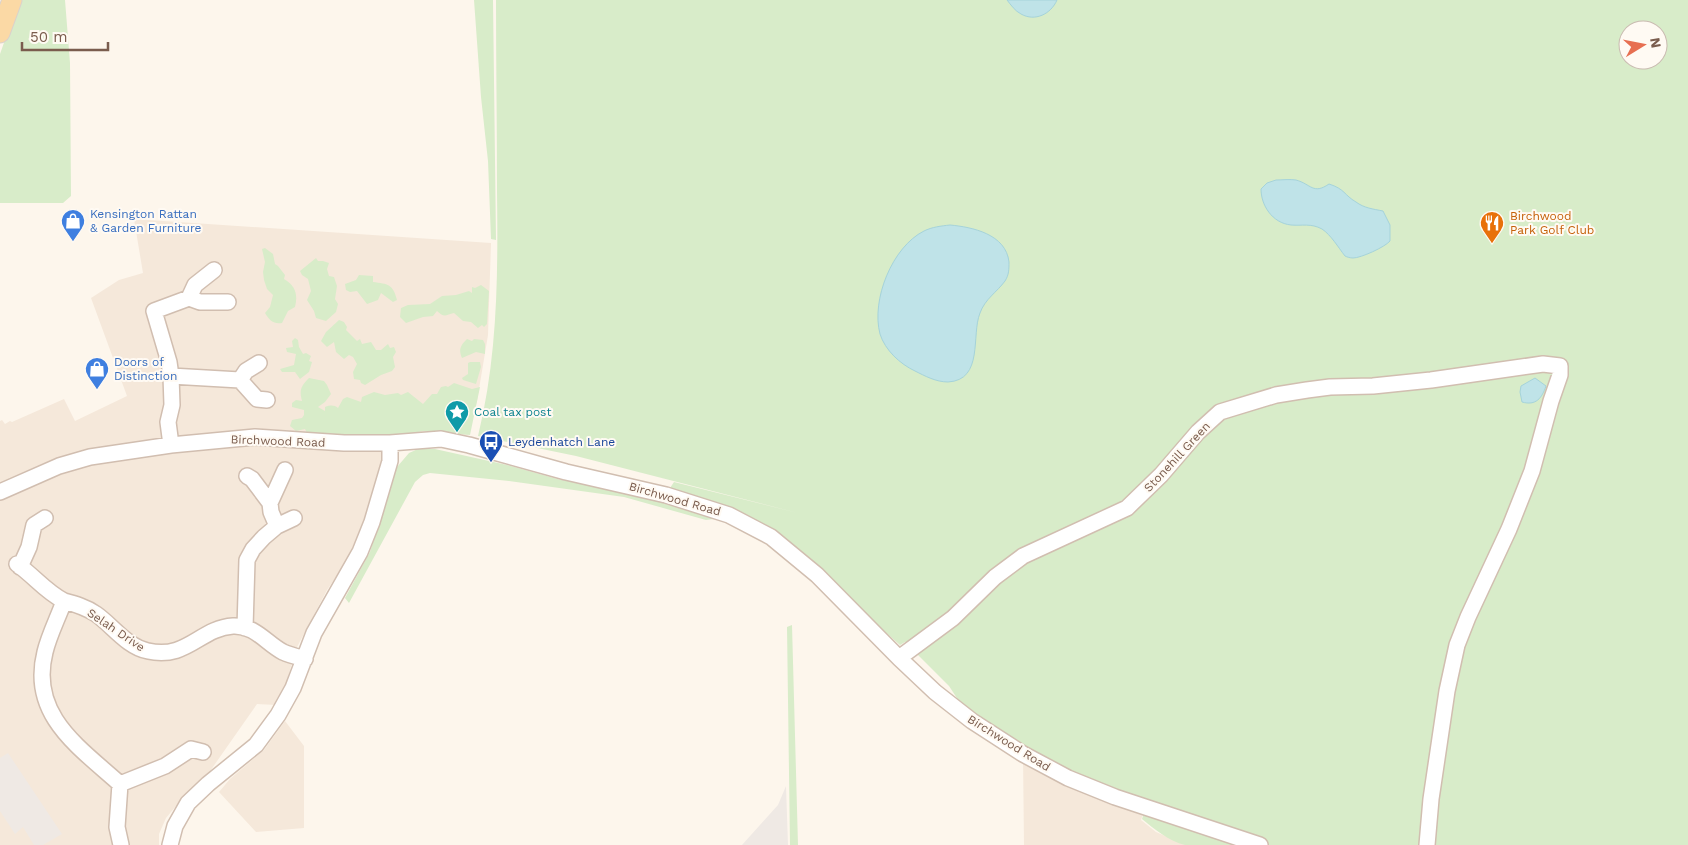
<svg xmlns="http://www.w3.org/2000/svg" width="1688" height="845" font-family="'Work Sans',sans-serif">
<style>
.residential{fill:#f5e8da}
.industrial{fill:#efe9e4}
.green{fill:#d8ecc9;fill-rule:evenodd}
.water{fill:#bfe3e8;stroke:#a5d3da}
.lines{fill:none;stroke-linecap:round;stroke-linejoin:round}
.minor-casing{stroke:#d1beb0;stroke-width:18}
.major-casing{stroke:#dad1cd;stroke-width:21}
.minor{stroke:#fff;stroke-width:15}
.major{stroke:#fbd9a5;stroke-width:19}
.labels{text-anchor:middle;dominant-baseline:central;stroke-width:4;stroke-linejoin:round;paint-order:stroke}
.shop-label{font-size:12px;fill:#366cbe;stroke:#fffaf3;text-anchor:start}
.food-label{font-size:12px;fill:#c56008;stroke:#fffaf3;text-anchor:start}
.culture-label{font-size:12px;fill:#0d838f;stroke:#fffaf3;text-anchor:start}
.street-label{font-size:12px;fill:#7a5c4d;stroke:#fffaf3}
.transit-label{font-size:12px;fill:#164399;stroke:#fffaf3;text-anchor:start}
</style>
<rect width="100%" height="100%" fill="#fdf6ec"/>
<path class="residential" d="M134,219l357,24 -3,92 -11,66 -9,34 -26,-3 -59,7 -3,45 -13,32 -23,49 -17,25 -31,59 -10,35 -10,21 -19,-1 -56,80 -20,16 -15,18 -7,16v11h-159v-424l2,-1 3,4 5,-3 2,1 52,-23 11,22 52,-25 -36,-98 28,-18 24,-7z
M285,721l19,25v82l-48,4 -37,-40 11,-13 34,-29z
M1023,755l122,53 -4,12 15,12 30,13h-162z"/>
<path class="industrial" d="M8,753l54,81 -19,11h-9l-11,-18 -8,7 -15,-23v-53z
M786,786l2,59h-46l36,-40z"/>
<path class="green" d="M19,0h46l5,63 1,133 -8,7h-63v-149z
M474,0h19l3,240 -5,-1 -3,-78 -7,-64z
M496,0h1192v845h-428l-145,-48 -143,-76 -23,-35 -34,-34 10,-13 -20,3 -5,3 -134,-118 -30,-18 -66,-21 4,-6 124,31 -222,-57 -98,-20c20,-81 20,-163 19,-246 0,-63 -1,-127 -1,-190zM1628,30h30v30h-30z
M265,248l8,6 2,10 3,2 7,9 -1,4c12,7 14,16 11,28l-7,4 -6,12c-9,1 -12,-2 -17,-10l5,-6 3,-12 -6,-6 -3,-9 -1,-8 2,-10 -3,-13z
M316,258l2,3h5l6,2 -2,6 2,7 5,1 3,9 -2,13 3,5 -2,8 -10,9 -10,-3 -2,-7 -7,-11 4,-9 -3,-12 -6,-4 -2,-4z
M359,275l14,1v6c15,2 20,2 24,18l-4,2 -12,-9 -3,7 -11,4 -10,-13 -7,1 -4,-2 -1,-6 11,-4z
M481,285l8,6 -2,33 -3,3 -2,-2 -4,3 -7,-6 -8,-1 -9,-8c-8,2 -10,5 -17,-2l-4,5 -10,1 -17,6 -6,-6 1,-9 7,-3 22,-1 12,-8 14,-1 13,-4 3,2v-6l3,1z
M339,320l5,2 3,5 -1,3 11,11 3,-2 2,5 9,-2 5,8h5l7,-6 2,4 4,-1 2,5 -3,5 2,10 -3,4 -11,4 -16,10 -4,-2 -1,-3 -6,-1 -1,-7 4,-8 -4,-7 -4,-2 -5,4 -8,-7 -2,-10 -7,5 -6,-6 5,-9z
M295,338l3,2 1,7 4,7 3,-1 5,3 -2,5 3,1 -3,10 -9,7 -5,-7h-13l-2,-3 14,-4 2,-11 -9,-2 -1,-4 7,-1 -1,-6z
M467,339l5,2 2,-2 9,1 2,4v10l-9,-2 -14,6c-4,-9 -1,-13 5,-19z
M470,362h10l1,5 -5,17 -13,-4 -1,-2 6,-4v-11z
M309,378l15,3 3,4 4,9 -6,8 -7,5 7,4v-4c6,-2 9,-2 13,1l5,-9 4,-2 14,5 1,-5 12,-5 11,3 13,-2 3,2 7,-3 15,12 9,-10h5l4,-7 5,-1 2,1 6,-4 18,6 8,-2 -10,48 -47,-4 -35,7 -65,-1 -16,-4 -2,-4 -9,2 -6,-5 2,-6 10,-2 2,-3v-5l-12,-3v-4l4,-3 6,1c-3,-11 -1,-15 7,-23z
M418,449h17l72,16 54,15 30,4 43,10 80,25 -8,1 -82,-23 -115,-16 -79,-8 -7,2 -8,7 -66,121 -4,-5 25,-46 27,-85 12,-14z
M792,625l6,220h-8l-3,-218z
M1144,813l96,32c-15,0 -41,0 -55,0 -16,-4 -31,-16 -43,-26z"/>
<path class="water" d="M1007,0h50c-6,14 -22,22 -36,14 -6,-3 -10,-9 -14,-14z
M1276,180c6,0 14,-1 20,0 15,4 17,15 33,4 16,5 15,11 27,18 8,6 17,7 27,9l7,14v16c-5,6 -29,17 -37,17 -3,0 -6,-1 -8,-2 -7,-9 -14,-21 -23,-27 -11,-6 -20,-3 -31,-4 -19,-2 -30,-20 -30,-36l6,-6z
M950,225c22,2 56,9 59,37 0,7 0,13 -4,19 -8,11 -20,18 -25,32 -9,22 4,67 -32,69 -12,0 -23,-6 -33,-11 -15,-7 -30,-21 -35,-37 -9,-34 12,-87 44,-103 8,-4 17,-5 26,-6z
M1535,378l11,8c-4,12 -10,20 -24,16l-2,-10 1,-6z"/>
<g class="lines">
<g class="minor-casing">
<path id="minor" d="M189,298l11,4h28
M171,376l69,4 6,-9 13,-8
M240,380l17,19 10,1
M171,445l-3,-23 4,-17 -1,-29 -2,-14 -15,-51 35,-13 6,-13 19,-15
M247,476l5,3 18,24
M0,492l59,-26 31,-9 81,-12 84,-8 89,6h46l51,-4 28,6 97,27 100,23 63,20 42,22 46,38 82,83 36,34 37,29 51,33 45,24 47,19 145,48
M277,526l-6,-14 -1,-9 15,-33
M17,564c17,12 29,28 47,37
M20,567l9,-20 5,-22 11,-7
M245,628l2,-68 6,-11 11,-12 13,-11 17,-8
M899,658l54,-40 42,-41 28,-21 104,-48 34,-33 37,-43 22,-20 56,-17 31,-5 23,-3 43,-1 58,-6 112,-16 17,2v9l-9,26 -19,70 -23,58 -41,88 -11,28 -10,46 -16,108 -4,46
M120,784l45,-18 26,-17 12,3
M121,845l-4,-18 3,-43c-41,-37 -91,-69 -75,-132 4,-17 13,-34 19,-51 11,3 22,6 32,13 16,11 31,33 52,37 39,9 52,-23 85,-25 22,-1 33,17 50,26 7,3 15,5 22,7
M170,845l5,-19 13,-23 20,-19 48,-39 22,-30 15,-27 21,-55 46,-81 12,-30 18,-61v-18"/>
</g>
<g class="major-casing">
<path id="major" d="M0,33l12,-33"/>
</g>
<use href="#minor" class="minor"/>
<use href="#major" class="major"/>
</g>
<defs>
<g id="shop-pin" transform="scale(1.25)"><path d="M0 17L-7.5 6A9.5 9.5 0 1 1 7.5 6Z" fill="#3f7fe0" stroke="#fffaf3"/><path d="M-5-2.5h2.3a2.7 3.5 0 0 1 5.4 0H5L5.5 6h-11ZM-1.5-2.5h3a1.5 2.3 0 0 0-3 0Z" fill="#fff"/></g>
<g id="restaurant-pin" transform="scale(1.25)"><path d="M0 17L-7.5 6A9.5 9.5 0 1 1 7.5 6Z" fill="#e8710a" stroke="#fffaf3"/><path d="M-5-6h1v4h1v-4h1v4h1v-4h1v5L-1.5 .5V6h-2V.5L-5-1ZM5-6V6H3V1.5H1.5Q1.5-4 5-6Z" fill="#fff"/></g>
<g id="sight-pin" transform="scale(1.25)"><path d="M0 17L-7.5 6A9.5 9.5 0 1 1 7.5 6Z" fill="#0f9aa8" stroke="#fffaf3"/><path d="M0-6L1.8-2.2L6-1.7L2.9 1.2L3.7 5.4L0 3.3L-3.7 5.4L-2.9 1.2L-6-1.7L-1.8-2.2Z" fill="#fff"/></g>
<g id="bus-pin" transform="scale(1.25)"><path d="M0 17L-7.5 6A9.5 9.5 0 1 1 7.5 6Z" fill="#1a4fb4" stroke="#fffaf3"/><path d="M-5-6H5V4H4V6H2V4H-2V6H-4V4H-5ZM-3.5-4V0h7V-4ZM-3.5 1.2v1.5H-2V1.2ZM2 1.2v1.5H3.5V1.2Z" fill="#fff"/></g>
</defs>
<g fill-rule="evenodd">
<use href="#shop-pin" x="73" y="221"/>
<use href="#restaurant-pin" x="1492" y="223"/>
<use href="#shop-pin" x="97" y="369"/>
<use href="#sight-pin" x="457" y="412"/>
<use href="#bus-pin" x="491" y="442"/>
</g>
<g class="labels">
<g class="shop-label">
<text x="90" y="214">Kensington Rattan<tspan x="90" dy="14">&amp; Garden Furniture</tspan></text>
<text x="114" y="362">Doors of<tspan x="114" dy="14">Distinction</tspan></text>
</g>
<g class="food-label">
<text x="1510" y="216">Birchwood<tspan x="1510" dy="14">Park Golf Club</tspan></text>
</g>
<g class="culture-label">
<text x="474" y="412">Coal tax post</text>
</g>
<g class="street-label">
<text transform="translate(278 441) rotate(2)">Birchwood Road</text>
<text transform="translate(1177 457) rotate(-47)">Stonehill Green</text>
<text transform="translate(675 499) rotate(16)">Birchwood Road</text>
<text transform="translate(116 630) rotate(34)">Selah Drive</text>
<text transform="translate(1009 743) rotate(32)">Birchwood Road</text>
</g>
<g class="transit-label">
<text x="508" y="442">Leydenhatch Lane</text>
</g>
</g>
<g transform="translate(1643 45) rotate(80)"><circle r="24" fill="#fffaf3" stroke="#cabbb1"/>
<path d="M0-4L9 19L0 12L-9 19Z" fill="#e76f51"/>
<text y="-8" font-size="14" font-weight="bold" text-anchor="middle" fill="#7a5c4d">N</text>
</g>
<path d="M22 42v8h86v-8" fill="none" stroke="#7a5c4d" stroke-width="2.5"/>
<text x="30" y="42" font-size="15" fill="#7a5c4d" stroke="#fffaf3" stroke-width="4" paint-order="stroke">50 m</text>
</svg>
